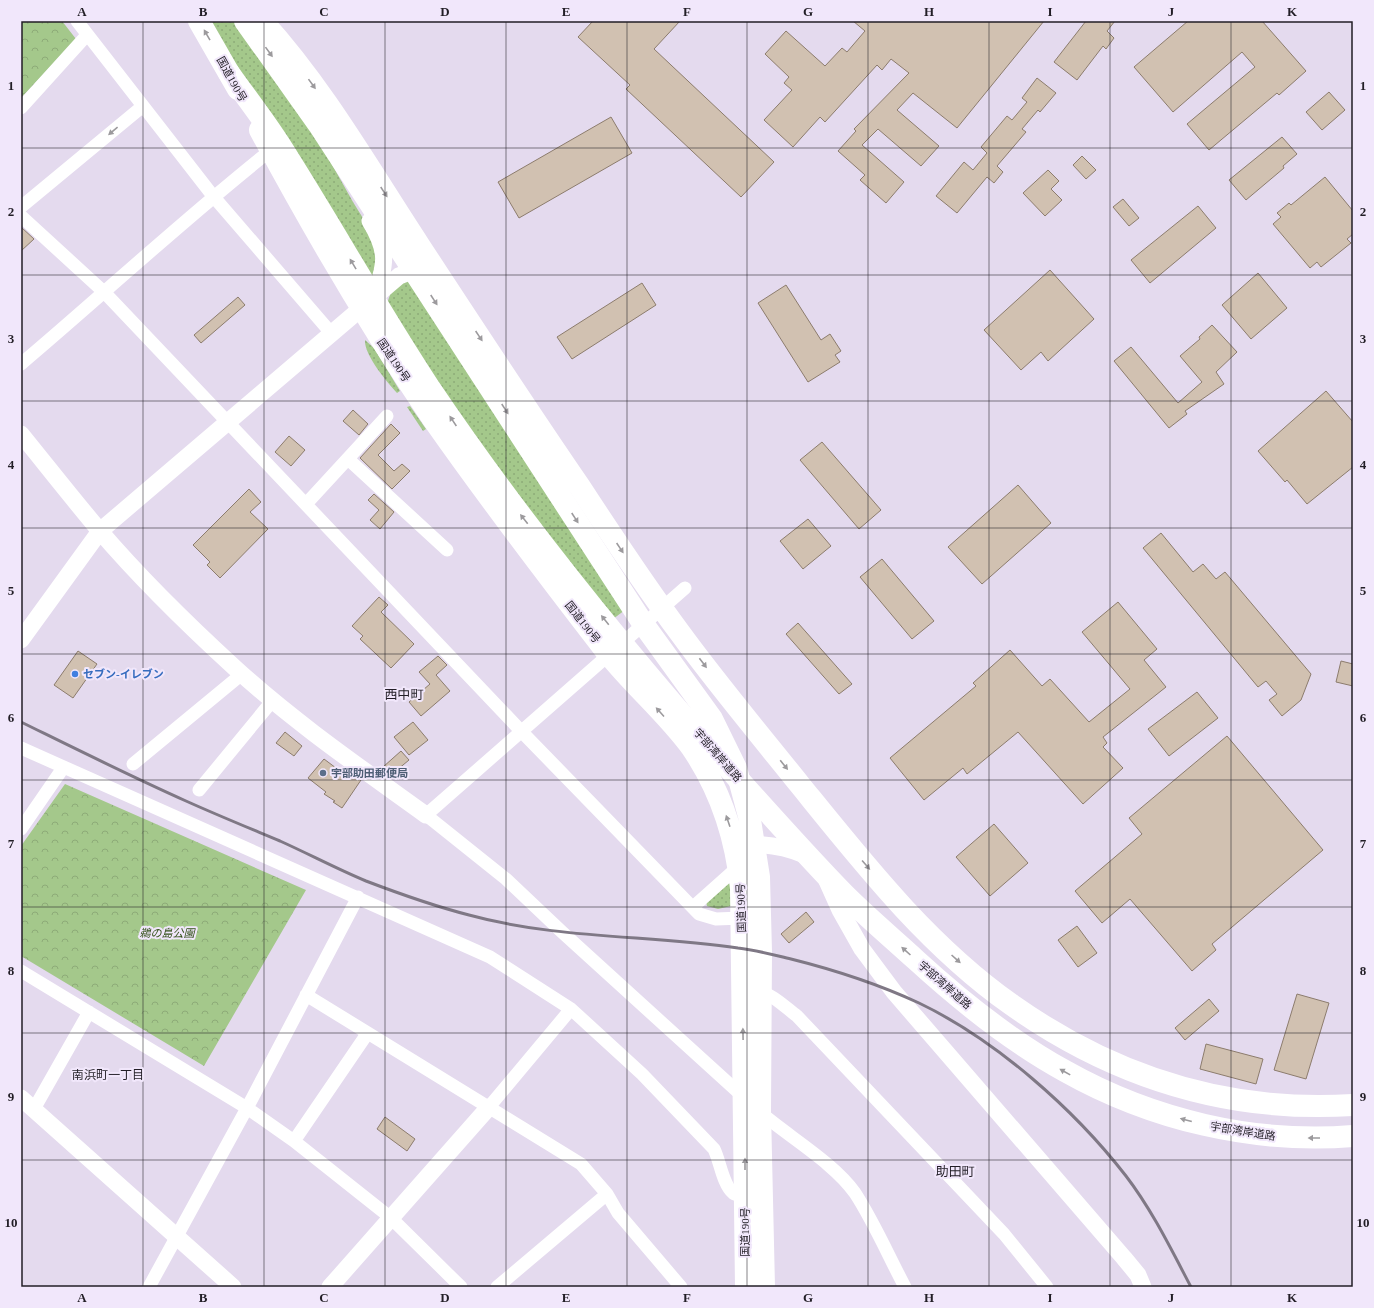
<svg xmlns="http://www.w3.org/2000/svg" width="1374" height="1308" font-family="'Times New Roman','Noto Sans JP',serif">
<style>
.grass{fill:url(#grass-dots)}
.park{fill:url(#park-crowns)}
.building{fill:#d1c1b1;stroke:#8c7c6d}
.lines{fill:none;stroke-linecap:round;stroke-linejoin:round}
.minor{stroke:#fff;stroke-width:13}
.tertiary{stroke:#fff;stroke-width:17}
.trunk{stroke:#fff;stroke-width:22}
.motorway{stroke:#fff;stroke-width:22}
.rail{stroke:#7f7885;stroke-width:3}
.oneway{fill:#9c9a9d}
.grid{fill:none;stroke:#221e26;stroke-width:1;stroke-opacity:0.55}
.shop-dot{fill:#3f7fe0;stroke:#f1e7fb;stroke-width:1.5}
.service-dot{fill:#5c6f8a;stroke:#f1e7fb;stroke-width:1.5}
.labels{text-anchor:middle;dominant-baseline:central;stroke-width:4;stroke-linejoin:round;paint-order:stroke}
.street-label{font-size:11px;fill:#221e26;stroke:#f1e7fb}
.shop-label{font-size:11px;font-weight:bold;fill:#366cbe;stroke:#f1e7fb;text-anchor:start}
.service-label{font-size:11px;font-weight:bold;fill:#4e5e75;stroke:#f1e7fb;text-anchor:start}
.park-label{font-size:11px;font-style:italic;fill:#315017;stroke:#f1e7fb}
.neighbourhood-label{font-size:12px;fill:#221e26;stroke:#f1e7fb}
.quarter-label{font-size:13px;fill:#221e26;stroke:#f1e7fb}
.neatline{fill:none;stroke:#221e26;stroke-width:1.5}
.grid-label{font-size:13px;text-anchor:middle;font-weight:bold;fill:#221e26}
</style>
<defs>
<pattern id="grass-dots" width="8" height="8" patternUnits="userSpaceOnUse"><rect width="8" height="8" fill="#a4c88b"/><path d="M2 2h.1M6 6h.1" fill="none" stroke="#8dab78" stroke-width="1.8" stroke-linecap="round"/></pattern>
<pattern id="park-crowns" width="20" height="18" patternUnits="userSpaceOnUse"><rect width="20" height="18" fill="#a4c88b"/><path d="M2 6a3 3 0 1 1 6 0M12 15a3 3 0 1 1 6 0" fill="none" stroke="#8dab78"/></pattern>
</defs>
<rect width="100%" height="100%" fill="#e4daee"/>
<path class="grass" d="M208,21h29l74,106 42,75 21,34 4,11 -6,40z
M411,280l214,330 -12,9 -79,-97 -148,-215c6,-18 6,-22 25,-27z
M365,340l9,8 26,43 -3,2c-10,-11 -33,-38 -32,-53z
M410,406l16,23 -3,2 -16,-24z
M727,881l3,3 1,22 -13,3 -11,-3 -1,-5z"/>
<path class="park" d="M21,21h41l14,18 -55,59z
M65,784l241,106 -102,176 -183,-110v-110z"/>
<path class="building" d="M593,21h87l-26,28 120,113 -33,35 -115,-108 4,-4 -52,-48z
M853,21h191l-87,107 -44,-35 -16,17 42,36 -18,20 -43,-37 -16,16 42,37 -18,21 -26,-23 5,-5 -27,-24 18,-20 -2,-2 55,-56 -18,-14 -9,11 -5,-5 -52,57 -5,-5 -27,30 -29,-27 28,-30 -8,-7 5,-6 -24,-23 21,-23 39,35 17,-18 5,4 18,-21z
M1086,21h29l-8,10 7,7 -8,11 -3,-3 -26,34 -23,-18z
M1188,21h74l44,50 -27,24 -2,-2 -68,57 -22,-26 68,-57 -13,-15 -69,60 -39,-45z
M1037,78l19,15 -16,19 -2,-2 -16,19 4,3 -29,34 6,6 -9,11 -7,-6 -30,36 -21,-17 28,-34 9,8 14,-17 -6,-6 26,-31 5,4 15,-18 -5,-4z
M1329,92l16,18 -23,20 -16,-18z
M611,117l21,36 -113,65 -21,-36z
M1282,137l15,17 -14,12 1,2 -38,32 -17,-20z
M1082,156l14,14 -10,9 -13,-14z
M1048,170l11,11 -8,8 11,11 -17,16 -22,-23z
M1325,177l28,34v23l-6,5 4,4 -30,24 -4,-5 -7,6 -37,-44 8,-7 -4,-4 12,-10 2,2z
M1123,199l16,19 -10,8 -16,-19z
M1198,206l18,22 -66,55 -19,-23z
M21,227l13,12 -13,12z
M1050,270l44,49 -46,42 -7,-9 -20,18 -37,-40z
M1258,273l29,35 -36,31 -29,-34z
M642,283l14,22 -84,54 -15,-22z
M786,285l35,55 9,-6 11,17 -6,4 5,7 -32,20 -50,-79z
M238,297l7,8 -44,38 -7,-8z
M1212,325l25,27 -21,20 8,12 -39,27 2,3 -18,14 -55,-67 17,-14 47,56 24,-21 -22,-26 20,-17 -1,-2z
M1326,391l27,31v45l-46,37 -20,-24 -2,2 -27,-31z
M353,410l15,14 -9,11 -16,-14z
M391,424l9,9 -22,22 16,16 8,-7 8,7 -18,18 -32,-31z
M289,436l16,14 -14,16 -16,-14z
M822,442l59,68 -22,19 -59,-69z
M1018,485l33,38 -69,61 -34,-37z
M249,489l12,13 -11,10 18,17 -48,49 -13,-13 3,-3 -17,-17z
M374,494l20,18 -14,17 -10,-9 9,-10 -11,-10z
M808,519l23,27 -28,23 -23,-28z
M1161,533l32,39 10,-8 13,15 9,-7 86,102 -10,26 -19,16 -13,-16 8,-6 -11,-13 -8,6 -115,-139z
M882,559l52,62 -22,18 -52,-62z
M379,597l9,8 -7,7 33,32 -23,24 -31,-29 3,-3 -11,-10z
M1118,602l39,47 -13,11 22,27 -63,50 4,6 -4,4 20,21 -40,36 -65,-72 -51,42 -4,-6 -39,32 -34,-42 86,-72 -3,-3 37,-33 32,36 8,-7 39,43 41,-33 -48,-57z
M798,623l54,61 -13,10 -53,-60z
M78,651l19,13 -24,34 -19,-13z
M438,656l9,9 -11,10 14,16 -29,25 -12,-14 21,-18 -11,-12z
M1341,661l12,3v22l-17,-4z
M1197,692l21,26 -49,38 -21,-27z
M413,722l15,18 -19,15 -15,-18z
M285,732l17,14 -8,10 -18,-13z
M1227,736l96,114 -111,94 4,6 -24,21 -62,-72 -28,24 -27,-32 67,-57 -13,-16z
M401,751l8,9 -18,15 -8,-8z
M324,759l16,12 3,-4 18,13 -19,28 -9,-6 2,-1 -11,-7 2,-2 -18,-14z
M994,824l34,39 -38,33 -34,-39z
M806,912l8,10 -25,21 -8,-9z
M1077,926l20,27 -19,14 -20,-27z
M1297,994l32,9 -23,76 -32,-9z
M1209,999l10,12 -34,29 -10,-12z
M1206,1044l57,15 -7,25 -56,-15z
M385,1117l30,22 -8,12 -30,-22z"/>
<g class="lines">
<path class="minor" d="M77,21l136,175 119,138
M21,108l66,-73
M21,207l122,-101
M21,216l84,77 416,438 178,183 17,5 26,-1
M21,364c84,-71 164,-146 250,-214
M348,459l99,91
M306,504l81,-88
M685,588l-259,227 80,64 56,53 198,180c29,25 74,51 95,81 19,29 34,64 50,94
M21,748l469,209 81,52 71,65 72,75c6,12 9,36 19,44 3,2 8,3 12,4
M133,764l109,-90
M199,790l74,-90
M21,829l42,-61
M693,907l46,-41
M21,971l226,137 47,33 97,77 70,69
M757,992c14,0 29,16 40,24l207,218 43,53
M306,995l275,169 26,30 11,19 63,74
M489,1107l82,-98
M34,1109l55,-97
M294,1141l73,-107
M149,1287l98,-179 111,-211
M497,1287l110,-93"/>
<path class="tertiary" d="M370,221c19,31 16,43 4,77
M21,434c26,32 51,64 78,96 41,48 89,95 136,138 59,54 126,100 191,147
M21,640l79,-109 299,-255 15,-6h11
M743,845c22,-2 42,2 62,10
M827,881l13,29 22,39 32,43 230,266 14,17 5,12
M21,1098l212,189
M330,1287l159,-180"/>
<path class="trunk" d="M199,21l39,68
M245,21l74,104 325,500 68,94 24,49 14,52 9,57 2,75 -1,160 4,175
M260,130c53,99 110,196 173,289 54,77 111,152 169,227 27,36 63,65 90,102 29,43 44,90 49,140l5,399"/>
<path class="motorway" d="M262,21c61,67 107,148 157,224 53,81 106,162 161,242 32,49 65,99 100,146 38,52 80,102 120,152 64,79 128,161 212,220 102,72 216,108 341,100
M229,73c17,24 35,47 51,72 51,80 97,163 149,242 93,138 200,269 311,394 34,38 68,76 104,113 23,23 48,44 72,66 46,42 94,81 149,111 87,49 189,73 288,65"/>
<path class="rail" d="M21,722c55,27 109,54 165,79 31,14 63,27 94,40 29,13 57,28 86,40 34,13 68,25 103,34 87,24 180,20 269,33 18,2 36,7 53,11 44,11 87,25 128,44 77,37 155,106 207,173 26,34 45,73 65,111"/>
</g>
<defs><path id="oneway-solid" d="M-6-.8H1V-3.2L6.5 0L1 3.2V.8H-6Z"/></defs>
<g class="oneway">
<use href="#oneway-solid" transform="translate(207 35) rotate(-120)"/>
<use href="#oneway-solid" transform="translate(269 52) rotate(54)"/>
<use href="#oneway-solid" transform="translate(312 84) rotate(54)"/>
<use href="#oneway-solid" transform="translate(113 131) rotate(140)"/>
<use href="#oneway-solid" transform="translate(384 192) rotate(57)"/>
<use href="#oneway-solid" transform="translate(353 264) rotate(-121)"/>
<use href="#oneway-solid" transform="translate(434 300) rotate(57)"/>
<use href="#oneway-solid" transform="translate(479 336) rotate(56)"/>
<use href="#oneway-solid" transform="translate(505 409) rotate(57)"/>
<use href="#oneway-solid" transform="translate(453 421) rotate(-124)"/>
<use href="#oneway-solid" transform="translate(575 518) rotate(57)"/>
<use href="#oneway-solid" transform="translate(524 519) rotate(-128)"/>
<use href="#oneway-solid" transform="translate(620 548) rotate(56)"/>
<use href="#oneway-solid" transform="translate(605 620) rotate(-129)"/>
<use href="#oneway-solid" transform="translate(703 663) rotate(53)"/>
<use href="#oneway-solid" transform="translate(660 712) rotate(-132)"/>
<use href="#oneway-solid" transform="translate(784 765) rotate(51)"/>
<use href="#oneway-solid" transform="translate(728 821) rotate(-109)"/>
<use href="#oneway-solid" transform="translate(866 865) rotate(49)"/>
<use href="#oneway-solid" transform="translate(906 951) rotate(-138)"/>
<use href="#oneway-solid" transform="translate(956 959) rotate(42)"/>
<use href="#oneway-solid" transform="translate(743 1034) rotate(-91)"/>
<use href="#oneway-solid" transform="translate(1065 1072) rotate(-151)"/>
<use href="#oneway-solid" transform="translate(1186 1120) rotate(-165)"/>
<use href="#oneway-solid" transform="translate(1314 1138) rotate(180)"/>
<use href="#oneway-solid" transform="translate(745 1164) rotate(-90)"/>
</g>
<path class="grid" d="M143,21v1266M264,21v1266M385,21v1266M506,21v1266M627,21v1266M747,21v1266M868,21v1266M989,21v1266M1110,21v1266M1231,21v1266M21,148h1332M21,275h1332M21,401h1332M21,528h1332M21,654h1332M21,780h1332M21,907h1332M21,1033h1332M21,1160h1332"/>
<circle class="shop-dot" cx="75" cy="674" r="4"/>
<circle class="service-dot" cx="323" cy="773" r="4"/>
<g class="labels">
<g class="street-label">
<text transform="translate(232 79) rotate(61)">国道190号</text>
<text transform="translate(394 360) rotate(56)">国道190号</text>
<text transform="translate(583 622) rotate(52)">国道190号</text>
<text transform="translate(718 755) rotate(49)">宇部湾岸道路</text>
<text transform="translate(741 908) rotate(-92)">国道190号</text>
<text transform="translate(945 985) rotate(41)">宇部湾岸道路</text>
<text transform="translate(1243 1131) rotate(9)">宇部湾岸道路</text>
<text transform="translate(745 1232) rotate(-90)">国道190号</text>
</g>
<g class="shop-label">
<text x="83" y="674">セブン-イレブン</text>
</g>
<g class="service-label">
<text x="331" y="773">宇部助田郵便局</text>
</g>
<g class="park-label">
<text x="167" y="933">鵜の島公園</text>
</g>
<g class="neighbourhood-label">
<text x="108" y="1075">南浜町一丁目</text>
</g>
<g class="quarter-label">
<text x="404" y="694">西中町</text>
<text x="955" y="1171">助田町</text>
</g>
</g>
<rect width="1374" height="1308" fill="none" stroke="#f1e7fb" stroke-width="44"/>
<rect x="22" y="22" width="1330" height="1264" class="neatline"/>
<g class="grid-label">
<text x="82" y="16">A</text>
<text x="203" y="16">B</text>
<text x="324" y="16">C</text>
<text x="445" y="16">D</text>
<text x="566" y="16">E</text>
<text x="687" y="16">F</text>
<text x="808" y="16">G</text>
<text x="929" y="16">H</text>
<text x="1050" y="16">I</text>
<text x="1171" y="16">J</text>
<text x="1292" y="16">K</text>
<text x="11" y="90">1</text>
<text x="1363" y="90">1</text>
<text x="11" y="216">2</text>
<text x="1363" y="216">2</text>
<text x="11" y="343">3</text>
<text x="1363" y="343">3</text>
<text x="11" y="469">4</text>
<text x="1363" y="469">4</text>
<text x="11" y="595">5</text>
<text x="1363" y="595">5</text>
<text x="11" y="722">6</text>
<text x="1363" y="722">6</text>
<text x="11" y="848">7</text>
<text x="1363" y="848">7</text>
<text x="11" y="975">8</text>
<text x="1363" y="975">8</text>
<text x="11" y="1101">9</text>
<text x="1363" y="1101">9</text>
<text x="11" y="1227">10</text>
<text x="1363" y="1227">10</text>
<text x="82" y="1302">A</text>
<text x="203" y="1302">B</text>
<text x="324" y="1302">C</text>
<text x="445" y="1302">D</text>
<text x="566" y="1302">E</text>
<text x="687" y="1302">F</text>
<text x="808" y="1302">G</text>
<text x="929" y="1302">H</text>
<text x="1050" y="1302">I</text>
<text x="1171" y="1302">J</text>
<text x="1292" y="1302">K</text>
</g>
</svg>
